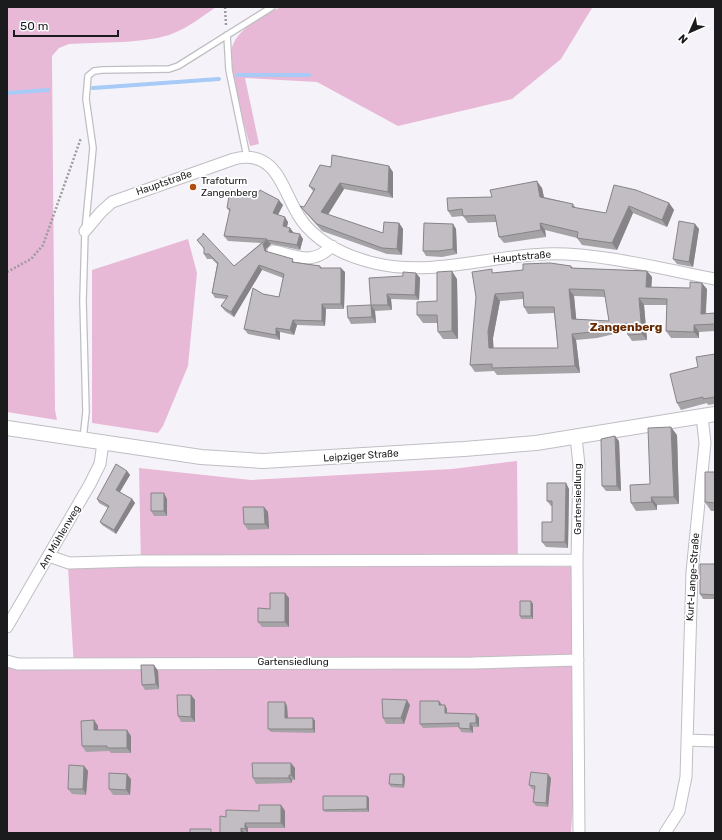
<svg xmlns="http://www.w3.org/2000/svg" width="722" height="840" font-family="Rubik,sans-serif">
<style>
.green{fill:#e8b9d6}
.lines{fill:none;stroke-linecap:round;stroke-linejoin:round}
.stream{stroke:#a7caf6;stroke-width:4}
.service-casing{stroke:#bfbec3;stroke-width:8}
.minor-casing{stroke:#bfbec3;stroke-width:13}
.tertiary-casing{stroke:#bfbec3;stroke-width:16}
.path{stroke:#9c9b9f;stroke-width:2.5;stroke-dasharray:2 2;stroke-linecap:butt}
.service{stroke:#fff;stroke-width:5.5}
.minor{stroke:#fff;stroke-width:11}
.tertiary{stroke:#fff;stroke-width:14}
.wall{fill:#a6a3a7;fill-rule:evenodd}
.shaded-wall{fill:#878488}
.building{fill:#c1bdc2;stroke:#878488;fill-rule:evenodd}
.poi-dot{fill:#b04e10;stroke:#fff;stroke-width:1.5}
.labels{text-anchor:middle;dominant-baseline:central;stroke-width:3.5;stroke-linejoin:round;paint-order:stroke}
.poi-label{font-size:10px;fill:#1b1a1c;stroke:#fff;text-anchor:start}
.street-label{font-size:10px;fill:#1b1a1c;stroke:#fff}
.quarter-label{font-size:12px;font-weight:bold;fill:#662902;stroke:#fff}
</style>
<rect width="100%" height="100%" fill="#f5f3f9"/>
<path class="green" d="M7,7h209c-13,9 -27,20 -42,26 -25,11 -76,9 -105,11l-10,4 -7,8 3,354 2,10 -50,-8z
M281,7h434v1h-123l-31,51 -49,40 -114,27 -81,-44 -72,-4 14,66 -9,2c-5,-21 -24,-82 -18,-99 6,-19 32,-32 49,-40z
M188,239l9,34 -9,93 -25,60 -5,7 -66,-10v-153z
M517,461l1,105 55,1v237l-2,28 -564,1v-165l67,1 -6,-102h73l-2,-99 112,12 201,-11z"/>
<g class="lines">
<path class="stream" d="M237,75h72
M93,88l126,-9
M7,93l41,-3"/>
<g class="service-casing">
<path id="service" d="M227,35l2,35 18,87
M83,439l3,-27 -3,-111 2,-70 8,-83 -7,-49 2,-23 6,-5 8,-1 67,-1 9,-3 94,-59"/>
</g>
<g class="minor-casing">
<path id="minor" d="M85,231l16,-19 11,-10 122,-43c48,-12 49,42 72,67 17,19 43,31 68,37 56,14 115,-7 171,-9 52,-2 118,15 170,25
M273,251c25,5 39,15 59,-5
M576,437l3,28 -2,95 2,273
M49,556l20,7 69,-2 439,-1
M7,627l83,-143 10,-20 3,-21
M7,661l11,3 455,-1 105,-3
M687,740l28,1
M665,833l14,-22 7,-34 6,-205 13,-129 -3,-27"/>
</g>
<g class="tertiary-casing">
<path id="tertiary" d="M7,428l194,29 62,4 201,-12 72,-6 179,-29"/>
</g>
<path class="path" d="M225,7l1,18
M7,272l24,-13 12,-14 38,-107"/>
<use href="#service" class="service"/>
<use href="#minor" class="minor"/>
<use href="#tertiary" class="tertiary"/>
</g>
<path class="wall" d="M331,167l62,5v26l-49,-9 -16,26 55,18 16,-10 4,6 -1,26 -15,-1 -65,-23 -17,-19 -5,-6 4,1 9,-16 -4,-5z
M614,185l55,18 5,7 -7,17 -34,-14 -16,37 -35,-5 -5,-7 -32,-8 1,7 -42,6 -5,-6 -3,-15 -28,1 -5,-7 -11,1 -4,-6 44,-14 50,-9 2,9 29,7 3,4 30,5z
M283,205l-5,10 10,7 -1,5 3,1 3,4 10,7 -3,11 -29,-6 -5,5 1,3 28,10 25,4 2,2 23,4 -1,37h-18l-1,17 -28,-1 -3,10 -14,-3v8l-32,-6 -4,-5 19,-35 16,3 4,-19 -21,-8 -28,47 -9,-6 -4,-5 5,-7 -11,-1 -3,-5 5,-29 -5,-5h-5l-3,-5v-5l-7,-9 37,26 27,-23 -33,-2 -4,-5 6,-24 -3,-4z
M453,224l3,5 1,25 -15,3 -16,-1 -3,-5z
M695,224l4,5 -6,38 -16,-3 -4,-5z
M571,266l2,2 74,3 5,6 -1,10 56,2 -1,25 9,-1v18l-16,1v6h-28l-5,-7 1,-26h-23l3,35 -15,1 -4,-6 -1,-4 -30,7 -21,2 4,33 -83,2 -3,-4 -19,1 -5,-7 25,-92zM574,296l31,1 4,24 -33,-2zM523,299l1,8 4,7 26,-1 4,35h-65v-10l7,-37z
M416,273l4,5 -1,22 -28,-1 1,11 -17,1 1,12 -25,1 -3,-6 23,-13 32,-29z
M457,279l1,60h-15l-5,-7v-9h-15l-6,-8 20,-14z
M715,354v50l-7,1 -1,-2 -26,7 -4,-7 21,-36z
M677,435l2,69 -22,1v5l-21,1 -5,-8 19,-19z
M619,441l2,50h-15l-4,-5z
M127,471l3,4 -10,17 12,7 3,4 -19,31 -14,-9 -2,-3 8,-14 -9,-5 -2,-4z
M715,472v39h-4l-6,-9z
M566,483l3,6 -1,59 -22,-1 -4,-5 10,-20v-16h-1l-4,-5z
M167,499v17h-13l-3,-5z
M264,507l4,5 1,17 -21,1 -4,-6z
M715,564v35h-12l-3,-5z
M285,593l4,5v29h-27l-4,-5z
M531,601l2,3v15h-12l-1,-3z
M154,665l4,6 1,18 -14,1 -3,-5z
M191,695l4,5v22h-14l-3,-6z
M285,702l2,4 1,12h25l2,3v12l-44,-1 -3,-3z
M410,705l-6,19h-18l-3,-6z
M442,705l5,4v4l29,1 3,4v9h-6v6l-12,-1 -2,-5 -36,1 -3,-4z
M94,720l4,6v4h29l4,6v17h-20l-2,-2 -23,1 -4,-6z
M84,766l4,5 -2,24 -14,-1 -4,-5z
M295,768v12h-3v3l-36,1 -3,-6z
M405,777l-1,11 -13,-1 -2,-3z
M551,778l-3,29 -12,-1 -3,-4 1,-12 -2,-1 -3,-4z
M131,779l-1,16h-17l-4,-6z
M367,796l2,2v14h-44l-2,-2z
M281,805l4,6v17h-37v5h-28l6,-16 33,-6z"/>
<path class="shaded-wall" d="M389,166l4,6v26l-5,-6z
M537,181l5,7 3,15 -5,-6z
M340,183l4,6 -19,30 -4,-7z
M279,200l4,5 -7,13 -3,-5z
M669,203l5,7 -7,17 -5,-7z
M629,206l4,7 -16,37 -5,-7z
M285,217l3,5 -2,9 -3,-5z
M399,223l4,6 -1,26 -5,-6z
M540,223l5,7 1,7 -5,-7z
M453,224l3,5 1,25 -4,-5z
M695,224l4,5 -6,38 -4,-5z
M290,228l3,4h-4z
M300,234l3,5 -3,11 -3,-5z
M267,240l4,4 -5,5 2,7 -3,-5 -2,-7z
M259,265l3,5 -28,47 -3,-5z
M341,268l4,4 -1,37 -3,-5z
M452,271l5,8 1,60 -6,-8z
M647,271l5,6 -1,17 -5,-7z
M416,273l4,5 -1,22 -4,-5z
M702,283l5,6 -2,31 -4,-6z
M569,289l5,7 3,30 -5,-7z
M387,294l4,5 1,11 -4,-5z
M495,294l5,7 -7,37 1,16 -5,-6 -1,-17z
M639,298l5,7 3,35 -5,-6z
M322,304l4,5 -1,17 -3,-5z
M371,305l4,6 1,12 -4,-6z
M293,320l4,5 -3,10 -4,-5z
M694,325l5,7v6l-5,-6z
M276,328l4,4v8l-4,-5z
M572,334l4,6 4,33 -5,-7z
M671,427l6,8 2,69 -5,-7z
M615,436l4,5 2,50 -4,-5z
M127,471l3,4 -11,18 -3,-3z
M566,483l3,6 -1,59 -3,-6z
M164,493l3,6v17l-3,-5z
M651,497l6,8v5l-5,-8z
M132,499l3,4 -19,31 -2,-4z
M264,507l4,5 1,17 -4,-5z
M285,593l4,5v29l-4,-5z
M531,601l2,3v15l-2,-3z
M154,665l4,6 1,18 -3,-5z
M191,695l4,5v22l-4,-5z
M407,700l3,5 -6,19 -3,-6z
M439,701l3,4v4l-3,-4z
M285,702l2,4 1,15 -3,-3z
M445,705l2,4v8l-2,-4z
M476,714l3,4v9l-3,-4z
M313,718l2,3v12l-2,-4z
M94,720l4,6v9l-4,-5z
M470,723l3,4v6l-3,-4z
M127,730l4,6v17l-4,-5z
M291,763l4,5v12l-4,-5z
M84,766l4,5 -2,24 -3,-6z
M127,774l4,5 -1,16 -4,-5z
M403,774l2,3 -1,11 -1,-3z
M548,774l3,4 -3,29 -2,-4z
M289,775l3,5v3l-3,-5z
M367,796l2,2v14l-2,-3z
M281,805l4,6v17l-4,-5z
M245,823l3,5v5l-3,-4z
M241,828l3,5h-3z"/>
<path class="building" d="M332,155l57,11 -1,26 -48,-9 -19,29 62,21 1,-11 15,1 -2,26 -15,-1 -65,-24 -17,-18 4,1 11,-18 -6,-3 11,-21 11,2z
M537,181l3,16 33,7 -1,3 34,6 8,-28 22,5 33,13 -7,17 -33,-14 -17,37 -35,-5 1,-6 -38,-9 1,7 -42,7 -4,-22 -32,1 -1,-7 -14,2 -1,-13 45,-1 -2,-7z
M230,190l27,5 3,-5 19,10 -6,13 12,4 -2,9 7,2 -1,4 11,2 -3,11 -30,-5 -4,4 2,7 28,8 -1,3 28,4v2h21v36h-19v17l-29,-1 -3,10 -14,-2v7l-32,-6 9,-41 10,6 16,3 5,-23 -25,-9 -28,47 -10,-6 7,-10 -16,-3 6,-30 -9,-9h-5v-6l-7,-8 6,-5v-2l31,33 33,-27 -43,-3 6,-27 -3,-1z
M679,221l16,3 -6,38 -16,-3z
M424,223l29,1v25l-14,2h-16z
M550,263l21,3v2l76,3 -1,16 44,1v-6l12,1 -1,31 14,-1v11l-21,1v7l-28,-1 1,-32 -28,-1 3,36 -14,1 -1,-12 -35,9 -20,2 3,32 -83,2v-4l-22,1 6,-68 -4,-25 20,-3v4l31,-3v-6zM569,289l35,1 5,31 -37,-2zM523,292l1,15h30l4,41h-69l-1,-17 7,-37z
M452,271v60l-14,1 -1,-17h-20v-13l20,-1v-29z
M403,272l13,1 -1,22 -28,-1 1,11h-17l-2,-27 34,-2z
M371,305l1,12 -24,1 -1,-12z
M715,354v43l-12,2v-2l-26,6 -7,-29 28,-7 -2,-10z
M671,427l3,70h-23l1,5 -21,1 -1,-18 20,-1 -2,-56z
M615,436l2,50h-15l-1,-47z
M116,464l11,7 -11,19 16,9 -18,31 -14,-8 9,-16 -12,-7z
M705,472h10v31l-10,-1z
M547,483h19l-1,59h-23v-20h10v-21h-5z
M151,493h13v18h-13z
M243,507h21l1,17h-21z
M700,564h15v31l-15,-1z
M270,593h15v29h-27v-14l12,1z
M520,601h11v15h-11z
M141,665h13l2,19 -14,1z
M177,695h14v22l-13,-1z
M382,699l25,1 -6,18h-18z
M420,701h19v4h6v8l31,1v9h-6v6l-11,-1v-5l-39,1z
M268,702h17v16h28v11h-45z
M94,720v10h33v18h-20v-2h-25l-1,-25z
M252,763h39v12h-2v3h-36z
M69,765l15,1 -1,23h-15z
M531,772l17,2 -2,29 -13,-1 2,-16 -6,-1z
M109,773l18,1 -1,16 -17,-1z
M390,774h13v11l-14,-1z
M323,796h44v13l-44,1z
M259,805h22v18h-36v6l-4,-1v5h-21v-17l6,1v-7l33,1z
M190,829h21v4h-21z"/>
<circle class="poi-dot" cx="193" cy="187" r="4"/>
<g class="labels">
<g class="poi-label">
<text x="201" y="181">Trafoturm<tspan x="201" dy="12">Zangenberg</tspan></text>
</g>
<g class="street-label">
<text transform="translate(164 183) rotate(-19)">Hauptstraße</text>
<text transform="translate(522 257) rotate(-5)">Hauptstraße</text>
<text transform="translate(361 456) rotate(-4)">Leipziger Straße</text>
<text transform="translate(578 499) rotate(-90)">Gartensiedlung</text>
<text transform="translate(60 537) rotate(-60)">Am Mühlenweg</text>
<text transform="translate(693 577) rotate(-86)">Kurt-Lange-Straße</text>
<text x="293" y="662">Gartensiedlung</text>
</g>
<g class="quarter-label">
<text x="626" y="327">Zangenberg</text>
</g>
</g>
<rect width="722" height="840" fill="none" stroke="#1b1a1c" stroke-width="16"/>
<g transform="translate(690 32) rotate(225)" stroke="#ffffff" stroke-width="3" paint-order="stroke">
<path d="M0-3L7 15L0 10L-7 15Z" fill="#1b1a1c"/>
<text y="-6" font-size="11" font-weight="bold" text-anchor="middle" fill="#1b1a1c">N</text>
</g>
<path d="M14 30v6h104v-6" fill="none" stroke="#1b1a1c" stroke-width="2"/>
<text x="20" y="30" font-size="12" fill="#1b1a1c" stroke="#ffffff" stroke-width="3" paint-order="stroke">50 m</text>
</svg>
